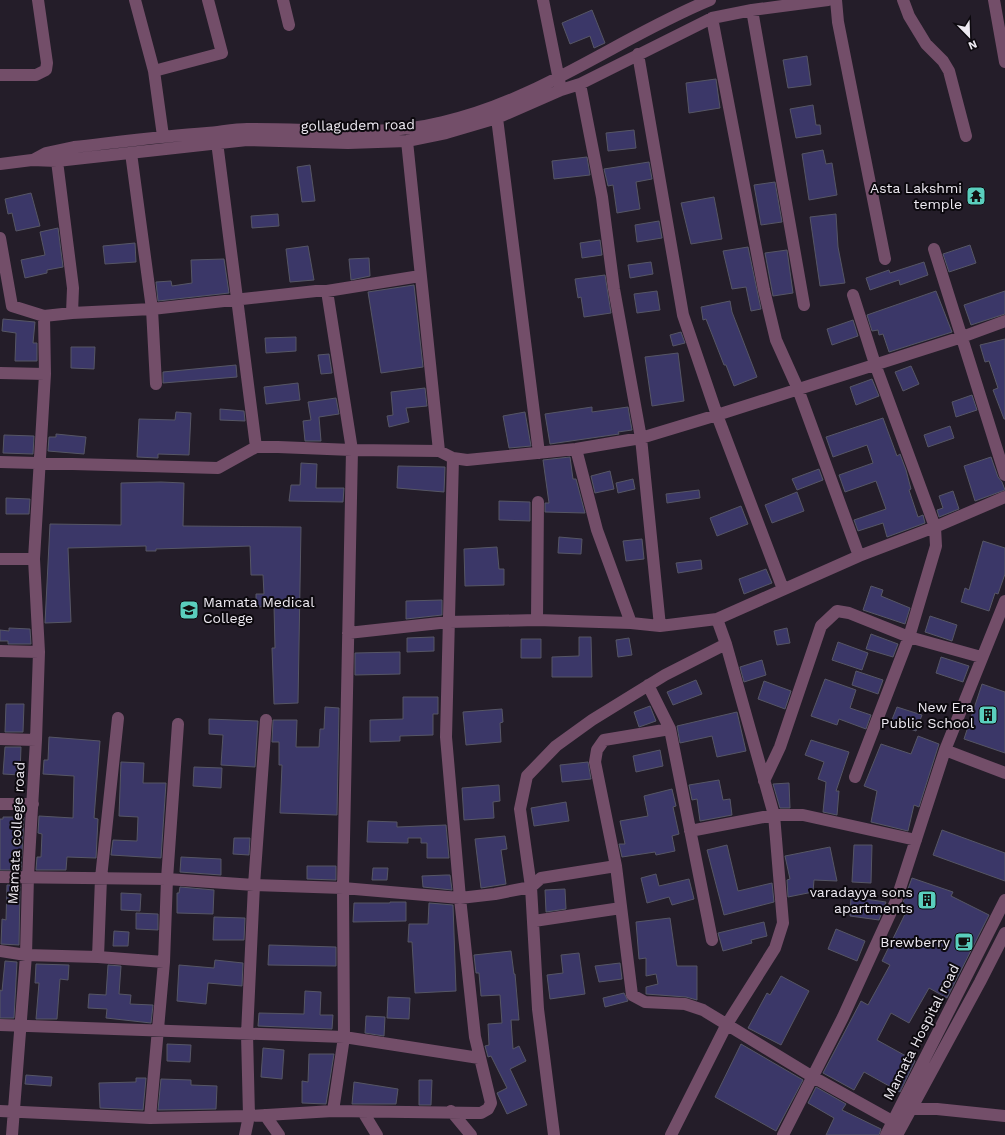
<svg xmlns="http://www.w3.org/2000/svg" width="1005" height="1135" font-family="'Work Sans',sans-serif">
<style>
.building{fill:#3b3768;stroke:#565665}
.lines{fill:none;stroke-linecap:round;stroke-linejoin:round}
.minor{stroke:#734e69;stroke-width:12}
.labels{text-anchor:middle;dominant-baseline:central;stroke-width:4;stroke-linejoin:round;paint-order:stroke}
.street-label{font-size:14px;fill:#eeeaf2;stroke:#0c090e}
.poi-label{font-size:14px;fill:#eeeaf2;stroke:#0c090e;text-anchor:end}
</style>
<rect width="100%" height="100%" fill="#241d29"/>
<path class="building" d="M592,10l13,33 -11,5 -4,-12 -20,8 -8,-21z
M807,56l4,29 -23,3 -5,-28z
M716,79l4,29 -31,5 -3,-30z
M813,105l3,20h4l1,9 -25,4 -6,-29z
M634,130l2,18 -28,3 -2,-18z
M823,150l3,14 6,-1 5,32 -28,5 -7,-46z
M587,157l3,18 -36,4 -2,-18z
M649,162l3,17 -16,3 4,27 -23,4 -4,-28 -5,1 -4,-17z
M310,165l5,36 -13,1 -5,-35z
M775,182l7,40 -21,3 -7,-40z
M31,193l9,33 -24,5 -4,-18 -4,1 -3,-15z
M714,197l8,42 -31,5 -10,-41z
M278,214l1,12 -27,2 -1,-12z
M836,214l2,33 7,36 -25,3 -10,-69z
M659,221l3,17 -25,4 -2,-17z
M58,228l5,39 -16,3v3l-22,5 -4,-18 24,-5 -5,-23z
M600,240l2,15 -20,3 -2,-15z
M135,243l1,19 -31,2 -2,-18z
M970,245l6,18 -27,9 -6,-18z
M308,246l6,34 -24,2 -4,-33z
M748,247l13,62 -10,2 -5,-24 -14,2 -9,-38z
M787,250l6,43 -20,3 -8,-43z
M369,258l1,18 -19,4 -2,-21z
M224,259l5,34 -71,8 -2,-19 15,-1 1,5 20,-3 -1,-23z
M651,262l2,12 -23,4 -2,-13z
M924,262l4,13 -28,10 -1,-5 -29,10 -4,-12 23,-8 1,3z
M605,275l6,38 -27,4 -3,-20 -3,1 -3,-19z
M414,285l9,82 -42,6 -13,-81z
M657,291l3,19 -23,3 -3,-19z
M936,291l16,41 -63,20 -6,-18 -4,1 -1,-5 -6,1 -5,-16z
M1005,291v23l-34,11 -7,-20z
M730,301l2,11 25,65 -23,9 -8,-21h-2l-18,-46 -3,1 -2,-13z
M3,319l32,3 -2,21h4v18h-22l1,-28 -14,-2z
M853,320l5,16 -26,9 -5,-16z
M681,332l4,11 -12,3 -3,-11z
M296,337v14l-30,2 -1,-15z
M1005,339v80h-1l-11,-29 5,-2 -9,-27 -4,1 -5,-17z
M71,347h24l-1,22 -23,-1z
M678,353l6,48 -32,5 -7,-49z
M329,354l3,19 -11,1 -3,-19z
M236,365l1,12 -74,6v-11z
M911,366l8,18 -16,7 -8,-19z
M872,379l7,17 -23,9 -6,-18z
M298,383l2,17 -34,4 -2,-17z
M425,388l2,18 -21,2 3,14 -20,5 -2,-11 6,-1 -2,-23z
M972,395l5,15 -21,7 -4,-15z
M336,398l3,16 -20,3 2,24h-16l-2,-20 8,-1 -3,-18z
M592,407v5l36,-5 4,23 -14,2 1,2 -69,10 -5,-30z
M220,409l24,2 1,10 -25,-1z
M176,412l15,1 -2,42 -31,-1v4l-21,-1 2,-38 36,1z
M525,412l6,34 -22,2 -6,-32z
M883,418l14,38 3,-2 6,16 5,19 -2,1 9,27 5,-2 2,8 -38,14 -4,-14 -25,8 -4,-11 32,-11 -10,-28 -31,11 -6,-17 34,-12 -6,-18 -34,12 -7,-20z
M950,426l4,12 -26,9 -4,-12z
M56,434l30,3 -2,17 -36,-3 1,-14h7z
M4,435l30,1 -1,18 -30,-1z
M570,457l3,22h3l9,34 -40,-1v-9h4l-6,-43z
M991,457l7,20 4,5 3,8 -30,11 -11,-35z
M301,463l16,1 -1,24h28l-1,14 -54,-1 2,-16h9z
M398,466l47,1 -1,25 -47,-4z
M819,469l4,11 -26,10 -5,-11z
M610,471l4,18 -19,4 -4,-17z
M633,479l2,10 -17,4 -2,-10z
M161,482l23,1 -1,43 118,1 -3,176 -24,1 -2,-56h3l-1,-42 -18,1v-13h8l-1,-19h-12l-1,-29 -94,3v2h-10v-5l-78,2 3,74 -26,1 5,-99 71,1v-42z
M699,490l1,8 -33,5 -1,-9z
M953,491l6,18 -20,8 -2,-7 6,-2 -4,-12z
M797,492l7,19 -32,12 -7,-18z
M6,498l24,1 -1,15h-23z
M499,501l31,1v19l-31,-1z
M741,506l7,18 -31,12 -7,-18z
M559,537l23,2 -1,15 -23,-1z
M642,539l2,20 -18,2 -3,-20z
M983,541l22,7v26l-7,20 -3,-1 -6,18 -28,-9 4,-14 4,2z
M497,547l2,22h5v16l-39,1 -1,-37z
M701,560l1,9 -24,4 -2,-10z
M766,569l6,14 -28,11 -5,-15z
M871,586l12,4 -2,6 29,12 -5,16 -42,-14z
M442,600v15l-36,4v-18z
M930,616l27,9 -5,16 -27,-9z
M9,628l21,1 1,15h-23v-3h-8v-11l9,1z
M787,628l3,15 -13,2 -3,-14z
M871,634l27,10 -5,13 -27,-8z
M434,637v14l-27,1v-14z
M579,637h12l1,40h-40v-20l27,-1z
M629,638l3,17 -14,2 -2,-17z
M521,639h20v19h-20z
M838,642l30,11 -6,17 -30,-10z
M400,652v22l-45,1v-22z
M941,657l28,9 -6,16 -27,-9z
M762,660l4,15 -22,7 -4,-15z
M856,671l27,9 -5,14 -26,-9z
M825,679l31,11 -6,18 21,7 -5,14 -27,-10 -2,6 -26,-9z
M696,680l6,14 -29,11 -6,-13z
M764,681l27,10 -6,18 -27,-10z
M982,684l23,8v61l-41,-14z
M403,697h35v17h-5v21l-33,1v5l-30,1v-22l33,-1z
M6,704h18l-1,28h-18z
M650,706l6,15 -17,6 -5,-15z
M325,707l14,1 -2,107 -57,-2 2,-48h-3v-23h-7l1,-22h24l-1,27h23l1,-18h4z
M897,707l25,8 -6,16 -25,-9z
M502,709l1,13 -3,1 1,19 -35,3 -3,-33z
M737,712l9,39 -29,6 -5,-21 -32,7 -3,-17z
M209,719l49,2 -3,46 -34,-2 2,-30 -14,-1z
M918,736l21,8 -20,63 -5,-2 -6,26 -37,-9 6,-31 -13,-5 17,-42 30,10z
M49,737l51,4 -6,77 4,1 -2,39 -29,-1 -1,13h-30l1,-13h4l1,-23 -4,-1 1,-17 34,2 1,-42 -31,-2 1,-14h4z
M811,740l38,12 -13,39h3l-2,24 -14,-3 3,-30 -8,-3 6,-17 -19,-7z
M5,747h16l-1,28 -17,-1z
M660,750l3,16 -27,6 -3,-16z
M121,762l23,1 -1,20h23l-5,75 -50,-3 2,-15 24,1 1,-24 -19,-1z
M588,762l3,17 -29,3 -2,-17z
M194,767l28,1 -1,20 -28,-2z
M719,780l4,20 7,-1 2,16 -32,6 -3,-22 -5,1 -3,-15z
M789,783l1,25h-10l-7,-24z
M499,785l1,16 -7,1 1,16 -30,2 -2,-32z
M672,789l4,17 -3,1 6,27 -7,2 3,15 -19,4 -1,-3 -33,5 -3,-13h6l-5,-23 28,-5 -4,-20z
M566,802l3,19 -35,5 -3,-18z
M3,817h21l-3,53h-21v-51h3z
M368,821l29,1v5l49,-2 3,33h-22v-15h-6v-5h-13v5l-41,-1z
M942,830l63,23v28l-72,-26z
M505,836l2,13 -6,1 5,34 -25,4 -6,-49z
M234,838h16l-1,17 -16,-1z
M727,845l11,46 34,-8 2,19 -50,13 -17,-65z
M854,845h18l-1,38 -19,-1z
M830,847l7,34 -23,-1 -1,12 -25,5 -1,-17 3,-1 -5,-23z
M181,857l40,2v16l-41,-3z
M307,866h29v14l-29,-1z
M373,868h15l-1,12h-15z
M656,874l3,12 30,-7 5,20 -22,6 -3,-8 -22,6 -6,-25z
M446,875h4l2,15 -29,-3 -1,-11z
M912,878l41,14 -2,4 38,19 -42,83 -18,-10 -20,35 -18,-10 -14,27 38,21 -15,31 -36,-20 -10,18 -31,-17 38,-72 7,4 22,-40 -8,-4 25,-51 -6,-2z
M7,885h13l-1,60 -18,-1 1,-25 4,1z
M180,887l34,3 -1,24 -36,-1v-20h2z
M565,889l1,20 -20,3 -1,-22z
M121,893l20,1 -1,17 -19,-1z
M851,897l35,5 -7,18 -29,-4z
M390,902h16v19l-53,1 1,-19h36z
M429,903l24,2 3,86 -41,2 -3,-51h-4l1,-18h19z
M136,913l22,1v16l-22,-1z
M214,917l31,1 -1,22h-31z
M670,918l7,48h20v34l-11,-3 -40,-3v-7l12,-3 -2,-10 -10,2v-18l-7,1 -3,-37z
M764,922l3,14 -16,4 1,3 -29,8 -5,-18z
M836,929l29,12 -8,20 -29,-12z
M114,931l15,1 -1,14h-15z
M269,945l67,2v19l-68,-1z
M511,951l3,23h1l4,46h-8l2,29 6,-3 7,15 -16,8 17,36 -20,9 -10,-21 10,-5 -16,-32 -3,1 -3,-11 4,-1 -1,-21 14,-1 -2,-28 -19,1 -2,-23h-3l-2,-18z
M579,953l6,41 -35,5 -3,-24 16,-2 -2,-18z
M215,960l28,3 -1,23 -34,-3 -2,21 -29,-3 2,-36 35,3z
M5,961l12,1 -3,56h-14v-28l2,1z
M620,963l2,16 -23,3 -4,-16z
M36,964l33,1 -1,15 -8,-1 -3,40h-21l3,-36h-4z
M108,965l13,1 -2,28 12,1 -1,9 23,1 -2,18 -45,-5 1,-9 -19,-1 1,-14 17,1z
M781,976l28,15 -28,54 -33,-17 19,-35 3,2z
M305,991l16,1 -1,23h13l-1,14 -74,-3 1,-13 45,1z
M624,993l4,8 -23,6 -2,-9z
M388,997l22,1 -1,21 -22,-1z
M366,1016l19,1 -1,19 -19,-3z
M167,1044l24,1 -1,17 -23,-1z
M741,1044l62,36 -27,51 -61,-34z
M263,1048l21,2 -2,29 -21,-2z
M309,1054h25l-8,50 -24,-1v-22l6,1z
M26,1075l26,2 -1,9 -26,-2z
M136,1078h10l-3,32 -43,-2 -1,-25 37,-1z
M161,1079l30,1v5l26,1 -1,23 -58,1z
M419,1080h13l-1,25h-12z
M354,1082l44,7 -2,15h-44z
M816,1087l30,17 -4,6 39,19 -2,6h-53l8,-17 -26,-15z"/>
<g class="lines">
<path class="minor" d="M135,0l19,71 9,65
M283,0l6,25
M543,0l17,85
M836,0l2,22 47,237
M903,0l6,16 17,28 17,17 6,10 17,65
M994,0l11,62
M752,10l52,295
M712,18l52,272 12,50 22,49 61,167
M638,54l45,261 34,100 66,174
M154,71l68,-18 -14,-53
M0,75h36l10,-5 1,-7 -9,-63
M497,118l42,335
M407,141l32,310
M217,142l39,305
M131,153l21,156 4,75
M33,160l13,-7 28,-6c44,-5 89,-11 133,-14 13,-1 27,-4 40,-4 65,-1 132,9 196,-7 97,-22 177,-85 267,-122
M0,164l32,-4 25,1 190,-21 101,3 59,-2 39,-8 51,-15 64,-28 19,-6 132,-66 40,-8 76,-10
M0,238l12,68 32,10
M934,249l71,226
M853,295l22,69 60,163 1,19 -27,91 -54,140
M72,313l80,-4 164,-18h11l93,-15
M0,373l45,1
M576,449l21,81 34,93
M0,462l218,6 38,-21h22l74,3 87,1 14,7 14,2 109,-11 65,-11 -27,-149 -12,-92 -22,-113
M0,559h34
M537,620l1,-118
M660,626l-19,-188 76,-23 245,-78 43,-16
M348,633l101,-11 88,-2 94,3 29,3 57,-7
M0,651l39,1
M648,685l22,44 42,211
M670,729l-66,11 -7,10 -2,12 21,104 16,129 13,7 40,2 18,6 110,67 79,44
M0,739l36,1
M945,750l60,23
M764,781l16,-34 41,-121 16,-15 12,2 60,24 72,20
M0,804h33
M690,831l84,-16h29l113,25
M0,877l167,2 87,6 89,3 117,10 35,-4 36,-7 -11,-78 7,-33 29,-30 36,-26 73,-45 61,-31
M534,921l87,-13
M0,951l26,4 72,2 66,5
M98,957l3,-79 17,-160
M0,1025l344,12 135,21
M911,1109h26l68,7
M0,1111l150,7 99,-2 -2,-82 7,-149 12,-165
M333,1111l148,2 7,-4 3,-6 -16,-66 -15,-139 -14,-161 7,-279
M451,1111l20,24
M363,1112l14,23
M265,1115l14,20
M150,1118l14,-156 3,-83 11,-155
M12,1135l14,-180 2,-79 8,-136 3,-88 -5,-93 11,-185 -1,-58 28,-3 1,-25 -16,-127
M245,1135l4,-19 84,-5 11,-74 -1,-149 9,-438 -25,-159
M554,1135l-16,-126 -7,-122 10,-9 75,-12
M671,1135l56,-111 48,-76 8,-25 -9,-108 -48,-171 -9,-25 142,-63 76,-29 70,-30
M783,1135l60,-118 53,-116 49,-151 60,-149
M886,1135l119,-235
M897,1135l83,-153 25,-49"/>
</g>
<defs>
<g id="temple-square" transform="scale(1)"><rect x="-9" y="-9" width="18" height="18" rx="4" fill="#5acebd" stroke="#0c090e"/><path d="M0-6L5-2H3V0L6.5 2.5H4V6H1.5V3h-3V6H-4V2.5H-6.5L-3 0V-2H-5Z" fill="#111"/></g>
<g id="university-square" transform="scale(1)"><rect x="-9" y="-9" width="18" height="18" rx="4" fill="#5acebd" stroke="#0c090e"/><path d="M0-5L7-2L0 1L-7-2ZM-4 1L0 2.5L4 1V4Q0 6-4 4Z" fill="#111"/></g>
<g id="building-square" transform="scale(1)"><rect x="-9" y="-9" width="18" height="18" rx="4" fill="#5acebd" stroke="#0c090e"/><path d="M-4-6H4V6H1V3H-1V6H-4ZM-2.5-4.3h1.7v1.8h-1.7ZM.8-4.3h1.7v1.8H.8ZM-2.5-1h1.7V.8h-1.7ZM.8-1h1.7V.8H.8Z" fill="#111"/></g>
<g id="cafe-square" transform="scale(1)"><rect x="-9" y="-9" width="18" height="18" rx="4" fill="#5acebd" stroke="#0c090e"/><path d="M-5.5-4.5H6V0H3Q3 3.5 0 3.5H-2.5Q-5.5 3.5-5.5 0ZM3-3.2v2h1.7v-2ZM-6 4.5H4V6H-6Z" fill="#111"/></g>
</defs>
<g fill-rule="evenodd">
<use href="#temple-square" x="976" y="196"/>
<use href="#university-square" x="189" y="610"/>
<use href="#building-square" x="988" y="715"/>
<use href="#building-square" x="927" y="900"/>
<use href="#cafe-square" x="964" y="942"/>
</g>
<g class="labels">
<g class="street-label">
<text transform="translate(358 125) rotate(-1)">gollagudem road</text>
<text transform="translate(16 833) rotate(-87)">Mamata college road</text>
<text transform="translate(921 1032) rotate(-63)">Mamata Hospital road</text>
</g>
<g class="poi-label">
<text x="962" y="188">Asta Lakshmi<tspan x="962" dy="16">temple</tspan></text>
<text x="203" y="602" text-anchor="start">Mamata Medical<tspan x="203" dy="16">College</tspan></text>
<text x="974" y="707">New Era<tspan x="974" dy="16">Public School</tspan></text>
<text x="913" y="892">varadayya sons<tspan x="913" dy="16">apartments</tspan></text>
<text x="950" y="942">Brewberry</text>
</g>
</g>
<g transform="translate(969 36) rotate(157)" stroke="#0c090e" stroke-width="3" paint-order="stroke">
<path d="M0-3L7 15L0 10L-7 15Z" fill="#eeeaf2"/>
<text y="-6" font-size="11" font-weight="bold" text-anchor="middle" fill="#eeeaf2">N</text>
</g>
</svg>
